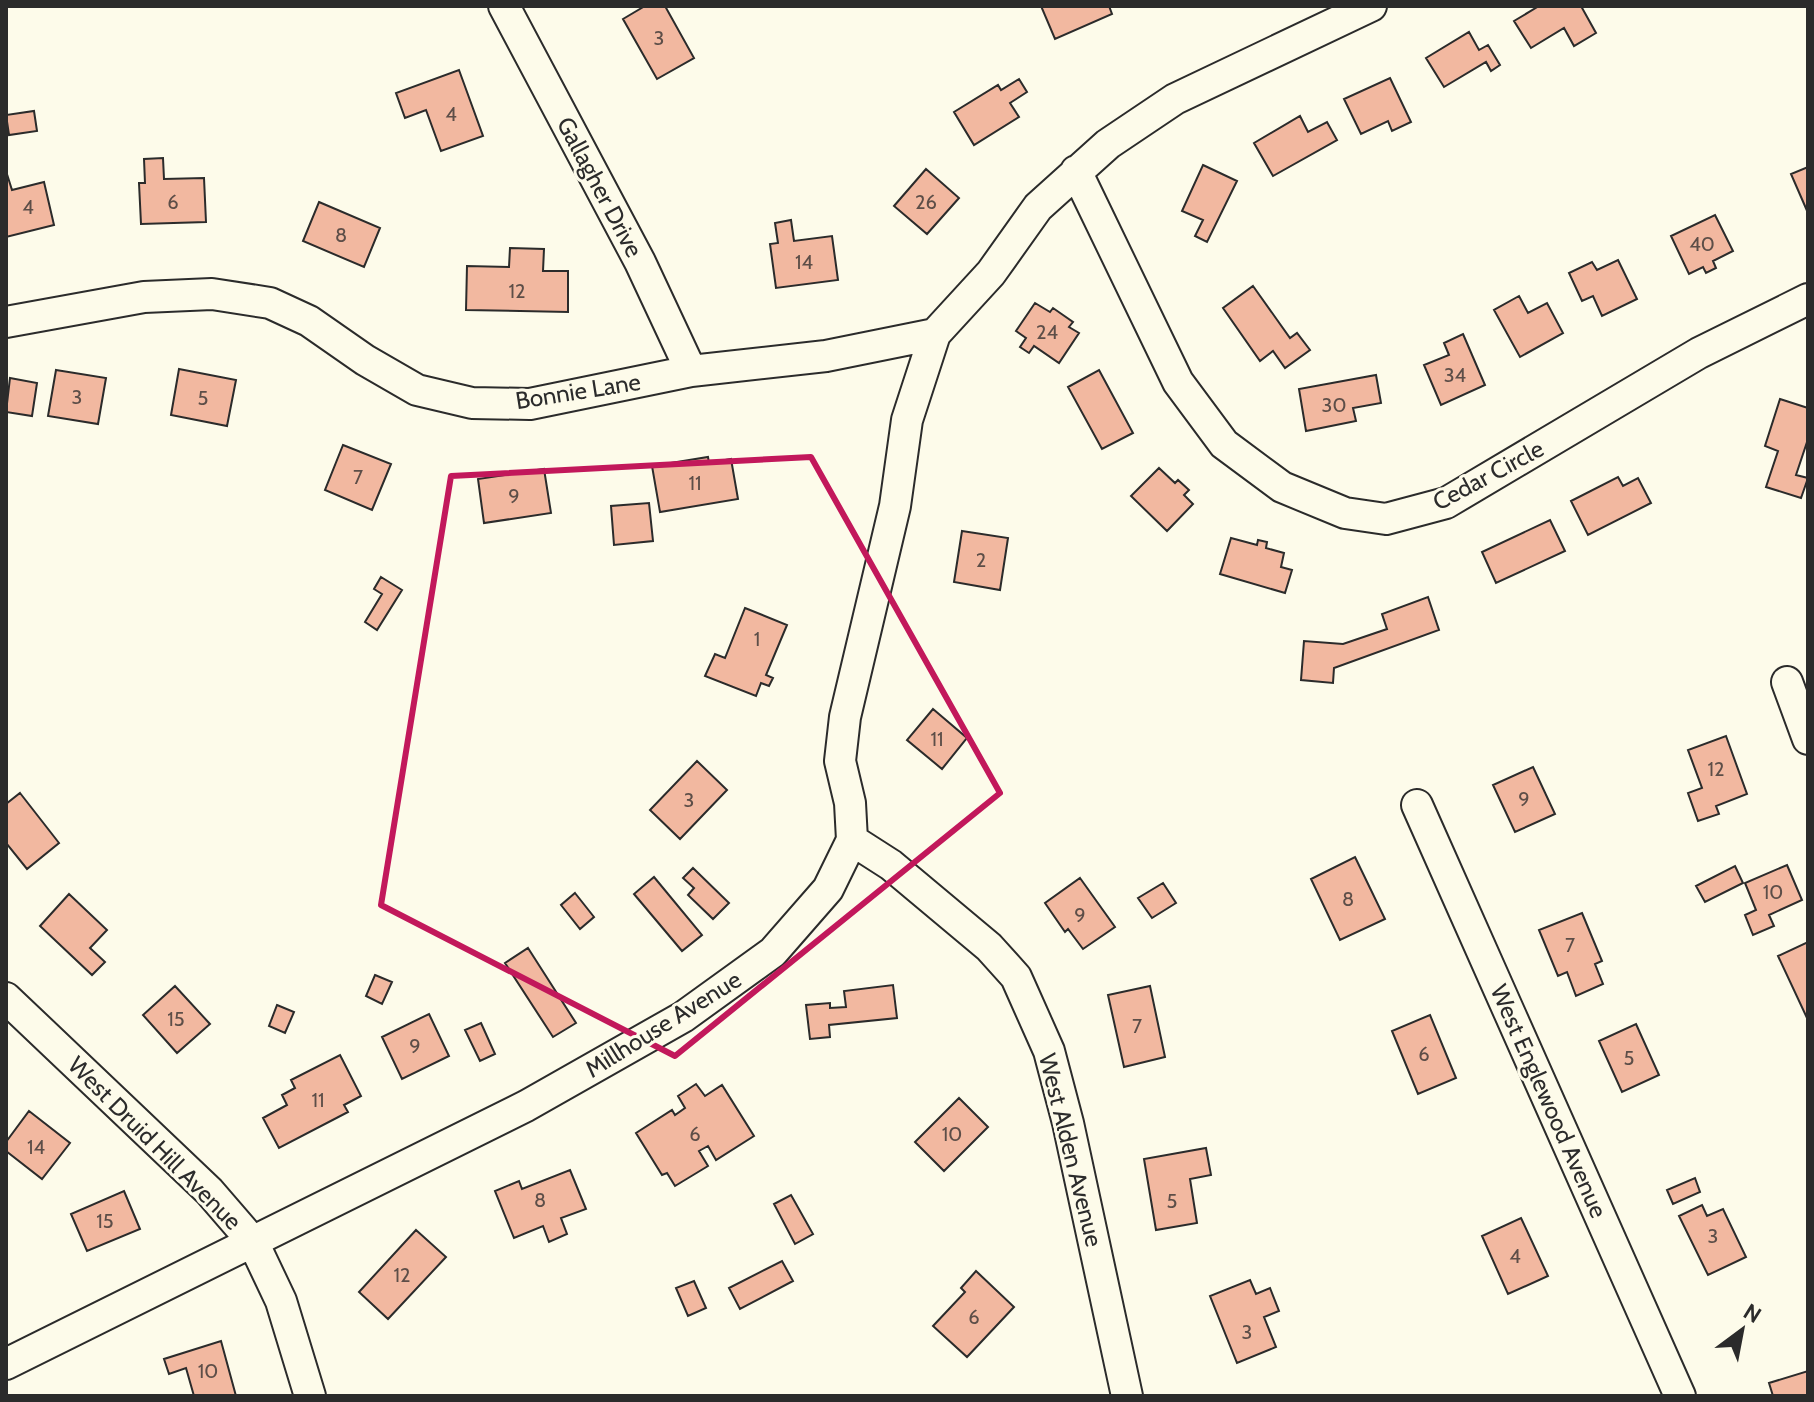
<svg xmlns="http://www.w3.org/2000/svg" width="1814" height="1402" font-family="Cabin,sans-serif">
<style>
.building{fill:#f2b8a0;stroke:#2b2b2b;stroke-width:2}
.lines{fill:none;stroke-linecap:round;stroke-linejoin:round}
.street-casing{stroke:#2b2b2b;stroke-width:34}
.street{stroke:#fdfbea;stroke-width:30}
.marked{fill:none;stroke:#c2185b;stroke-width:6;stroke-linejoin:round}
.labels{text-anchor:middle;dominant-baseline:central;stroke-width:6;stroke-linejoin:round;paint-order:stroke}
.number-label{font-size:20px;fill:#5d4e48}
.street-label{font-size:24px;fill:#2b2b2b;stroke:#fdfbea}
</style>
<rect width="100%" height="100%" fill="#fdfbea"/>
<path class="building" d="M645,6h20l29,52 -37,21 -34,-60z
M1041,6h68l3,8 -57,25z
M1539,6h42l15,27 -22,13 -10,-18 -33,20 -17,-27z
M1469,32l10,18 9,-5 12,20 -9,6 -5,-9 -42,25 -18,-29z
M459,70l24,66 -42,15 -15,-41 -21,8 -9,-25z
M1390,78l21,44 -19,9 -4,-10 -27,13 -17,-35z
M1019,79l8,13 -17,11 9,14 -45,28 -20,-33 44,-27 3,5z
M34,111l3,20 -28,4 -3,-20z
M1300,116l8,16 19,-10 10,18 -64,36 -19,-33z
M163,158l1,21 40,-1 2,44 -65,2 -2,-41h6l-1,-24z
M1203,165l34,16 -30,61 -12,-6 8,-16 -21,-9z
M1808,167v46l-17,-39z
M926,169l33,29 -32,36 -33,-28z
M6,171l6,19 32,-8 10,43 -48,12z
M319,202l61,26 -16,39 -61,-26z
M1715,215l18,36 -20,10 3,7 -10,5 -3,-6 -14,7 -18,-38z
M791,220l3,21 38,-5 6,44 -62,8 -6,-44 8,-1 -3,-20z
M510,248l34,1 -1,22h25v41l-102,-2 1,-44 42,1z
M1618,260l19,39 -35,17 -9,-20 -11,5 -13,-28 23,-11 5,8z
M1253,286l37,52 7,-5 13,17 -25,18 -12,-17 -13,10 -37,-53z
M1519,296l9,17 19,-10 16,30 -43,24 -26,-47z
M1035,303l15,9 3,-4 20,14 -4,5 10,6 -20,30 -25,-17 -5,7 -9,-6 6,-9 -10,-7z
M1463,334l22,51 -44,20 -17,-40 25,-10 -5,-12z
M179,369l57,11 -9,46 -56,-11z
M56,370l50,8 -8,46 -50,-8z
M1099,370l34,63 -31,16 -34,-62z
M1376,375l5,28 -28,5 3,13 -50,10 -7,-42z
M10,378l27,5 -5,33 -26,-4z
M1780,399l28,9v31l-12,36 12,3 -7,20 -35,-11 12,-36 -13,-5z
M343,445l48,19 -19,46 -47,-20z
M708,457l1,6 22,-4 7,40 -78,13 -8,-46z
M1159,468l16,15 3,-3 11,10 -5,5 9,9 -26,27 -36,-35z
M544,469l7,44 -67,10 -6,-44z
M1618,477l5,9 15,-8 13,25 -63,32 -17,-34z
M649,503l4,38 -39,4 -3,-39z
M1550,520l15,31 -69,32 -14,-31z
M962,531l46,7 -8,52 -46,-8z
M1231,538l26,7 1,-5 9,2 -1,6 18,5 -3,14 11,3 -7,23 -65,-19z
M381,577l21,13 -25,40 -12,-8 17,-28 -8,-5z
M1428,597l11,33 -105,38 -1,15 -32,-3 3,-39 39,3 44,-15 -5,-15z
M745,608l42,17 -21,50 7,3 -4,8 -8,-3 -5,13 -51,-20 10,-22 10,4z
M933,709l34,29 -25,31 -35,-29z
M1726,736l21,58 -31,12 3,8 -21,7 -10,-28 14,-5 -14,-38z
M697,761l30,29 -47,49 -30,-29z
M1533,767l22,47 -40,18 -22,-47z
M20,793l39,50 -32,26 -21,-26v-39z
M1355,857l30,62 -45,21 -29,-61z
M1787,865l15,35 -33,15 5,11 -21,9 -8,-20 11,-5 -11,-27z
M1735,866l8,17 -38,19 -9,-16z
M693,868l36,35 -16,16 -25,-24 6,-7 -11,-10z
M654,877l48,58 -20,16 -48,-57z
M1080,878l35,49 -32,22 -15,-20 -3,3 -20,-29z
M1163,883l13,20 -24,15 -14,-20z
M575,893l19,24 -14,12 -19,-24z
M69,894l38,36 -17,18 15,14 -13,13 -52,-49z
M1582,913l20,48 -7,3 8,20 -27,12 -9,-24 -9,4 -19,-46z
M1808,942v75l-1,1 -29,-62z
M528,948l48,75 -23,14 -48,-74z
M375,975l17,7 -10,22 -16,-8z
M893,985l4,33 -68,7 1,12 -20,2 -4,-34 24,-2v5l16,-1 -2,-16z
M175,986l35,38 -33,29 -34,-38z
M1150,986l15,71 -41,10 -16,-72z
M277,1005l17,7 -9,21 -16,-7z
M429,1014l20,42 -47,23 -20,-42z
M1430,1015l26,63 -38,16 -26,-63z
M481,1023l14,31 -15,7 -15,-31z
M1636,1024l23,51 -37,17 -23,-51z
M340,1055l21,41 -17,9 4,7 -69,36 -16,-30 24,-13 -5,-10 13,-7 -4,-8z
M696,1084l9,12 17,-11 32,51 -38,24 -8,-14 -9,5 9,15 -33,20 -8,-13 -5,2 -26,-42 36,-23 3,5 10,-7 -7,-12z
M959,1098l29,29 -44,44 -29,-29z
M29,1111l41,32 -28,36 -36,-28v-9z
M1206,1148l5,27 -21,4 7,44 -41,7 -12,-71z
M570,1170l16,39 -25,9 6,16 -18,8 -6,-16 -29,12 -19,-47 24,-10 3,8z
M1695,1178l5,14 -27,12 -6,-14z
M124,1191l16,38 -53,22 -16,-37z
M791,1195l22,39 -18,10 -21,-40z
M1702,1205l5,11 16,-7 23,48 -38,18 -29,-59z
M1521,1218l27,58 -40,18 -26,-58z
M416,1230l30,27 -58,62 -29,-27z
M782,1261l11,20 -53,28 -11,-21z
M976,1271l38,36 -47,50 -34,-31 32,-34 -4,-4z
M1250,1280l6,14 14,-6 9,23 -15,6 12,30 -39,16 -27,-67z
M694,1281l12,27 -18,8 -12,-28z
M221,1341l15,55h-42l-8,-28 -17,6 -5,-15z
M1808,1371v25h-35l-4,-13z"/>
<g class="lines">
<g class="street-casing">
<path id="street" d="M504,6l136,256 51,109
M1076,171l102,211 46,62 58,43 63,26 41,6 60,-16 253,-150 109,-54
M6,322l138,-25 68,-3 58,9 39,18 56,39 52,30 55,13 58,1 161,-33 135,-15 109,-22
M1787,682l21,57
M1417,805l263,591
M852,840l39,25 98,82 27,30 33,74 19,72 59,273
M6,998l203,193 44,51 28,59 29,95
M6,1364l520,-258 157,-89 90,-65 55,-63 24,-49 -2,-37 -10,-42 5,-44 50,-211 12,-86 28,-86 56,-61 47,-66 70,-63 67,-45 196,-93"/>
</g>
<use href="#street" class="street"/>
</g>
<path class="marked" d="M811,457l189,336 -325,263 -294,-151 70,-429z"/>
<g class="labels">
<g class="number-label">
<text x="659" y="38">3</text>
<text x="451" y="114">4</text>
<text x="173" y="202">6</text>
<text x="926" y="202">26</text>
<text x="28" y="207">4</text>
<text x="341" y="235">8</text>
<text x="1702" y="244">40</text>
<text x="804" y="262">14</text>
<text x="517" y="291">12</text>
<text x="1047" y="332">24</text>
<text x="1455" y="375">34</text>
<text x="77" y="397">3</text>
<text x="203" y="398">5</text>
<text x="1334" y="405">30</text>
<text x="358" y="477">7</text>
<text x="695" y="483">11</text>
<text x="514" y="496">9</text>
<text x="981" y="560">2</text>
<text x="757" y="639">1</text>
<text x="937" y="739">11</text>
<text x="1716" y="769">12</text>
<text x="1524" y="799">9</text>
<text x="689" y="800">3</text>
<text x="1773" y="892">10</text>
<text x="1348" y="899">8</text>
<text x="1080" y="915">9</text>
<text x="1570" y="945">7</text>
<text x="176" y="1019">15</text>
<text x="1137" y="1026">7</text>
<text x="415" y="1046">9</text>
<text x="1424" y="1054">6</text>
<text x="1629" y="1058">5</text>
<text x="318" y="1100">11</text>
<text x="695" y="1134">6</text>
<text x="952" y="1134">10</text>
<text x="36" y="1147">14</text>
<text x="540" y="1200">8</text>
<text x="1172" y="1201">5</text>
<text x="105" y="1221">15</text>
<text x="1713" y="1236">3</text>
<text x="1515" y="1256">4</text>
<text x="402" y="1275">12</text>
<text x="974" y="1317">6</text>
<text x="1247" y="1332">3</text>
<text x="208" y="1371">10</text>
</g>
<g class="street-label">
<text transform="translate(600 187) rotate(62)">Gallagher Drive</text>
<text transform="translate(578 391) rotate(-9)">Bonnie Lane</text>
<text transform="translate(1488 475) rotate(-28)">Cedar Circle</text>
<text transform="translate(663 1024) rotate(-32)">Millhouse Avenue</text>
<text transform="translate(1549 1101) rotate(66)">West Englewood Avenue</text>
<text transform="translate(155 1143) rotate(45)">West Druid Hill Avenue</text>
<text transform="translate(1071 1150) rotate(76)">West Alden Avenue</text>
</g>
</g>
<rect width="1814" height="1402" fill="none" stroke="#2b2b2b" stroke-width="16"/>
<g transform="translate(1742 1330) rotate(32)" stroke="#fdfbea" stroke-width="6" paint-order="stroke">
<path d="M0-6L14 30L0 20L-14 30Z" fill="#2b2b2b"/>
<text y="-12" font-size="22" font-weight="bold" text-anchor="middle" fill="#2b2b2b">N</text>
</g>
</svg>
